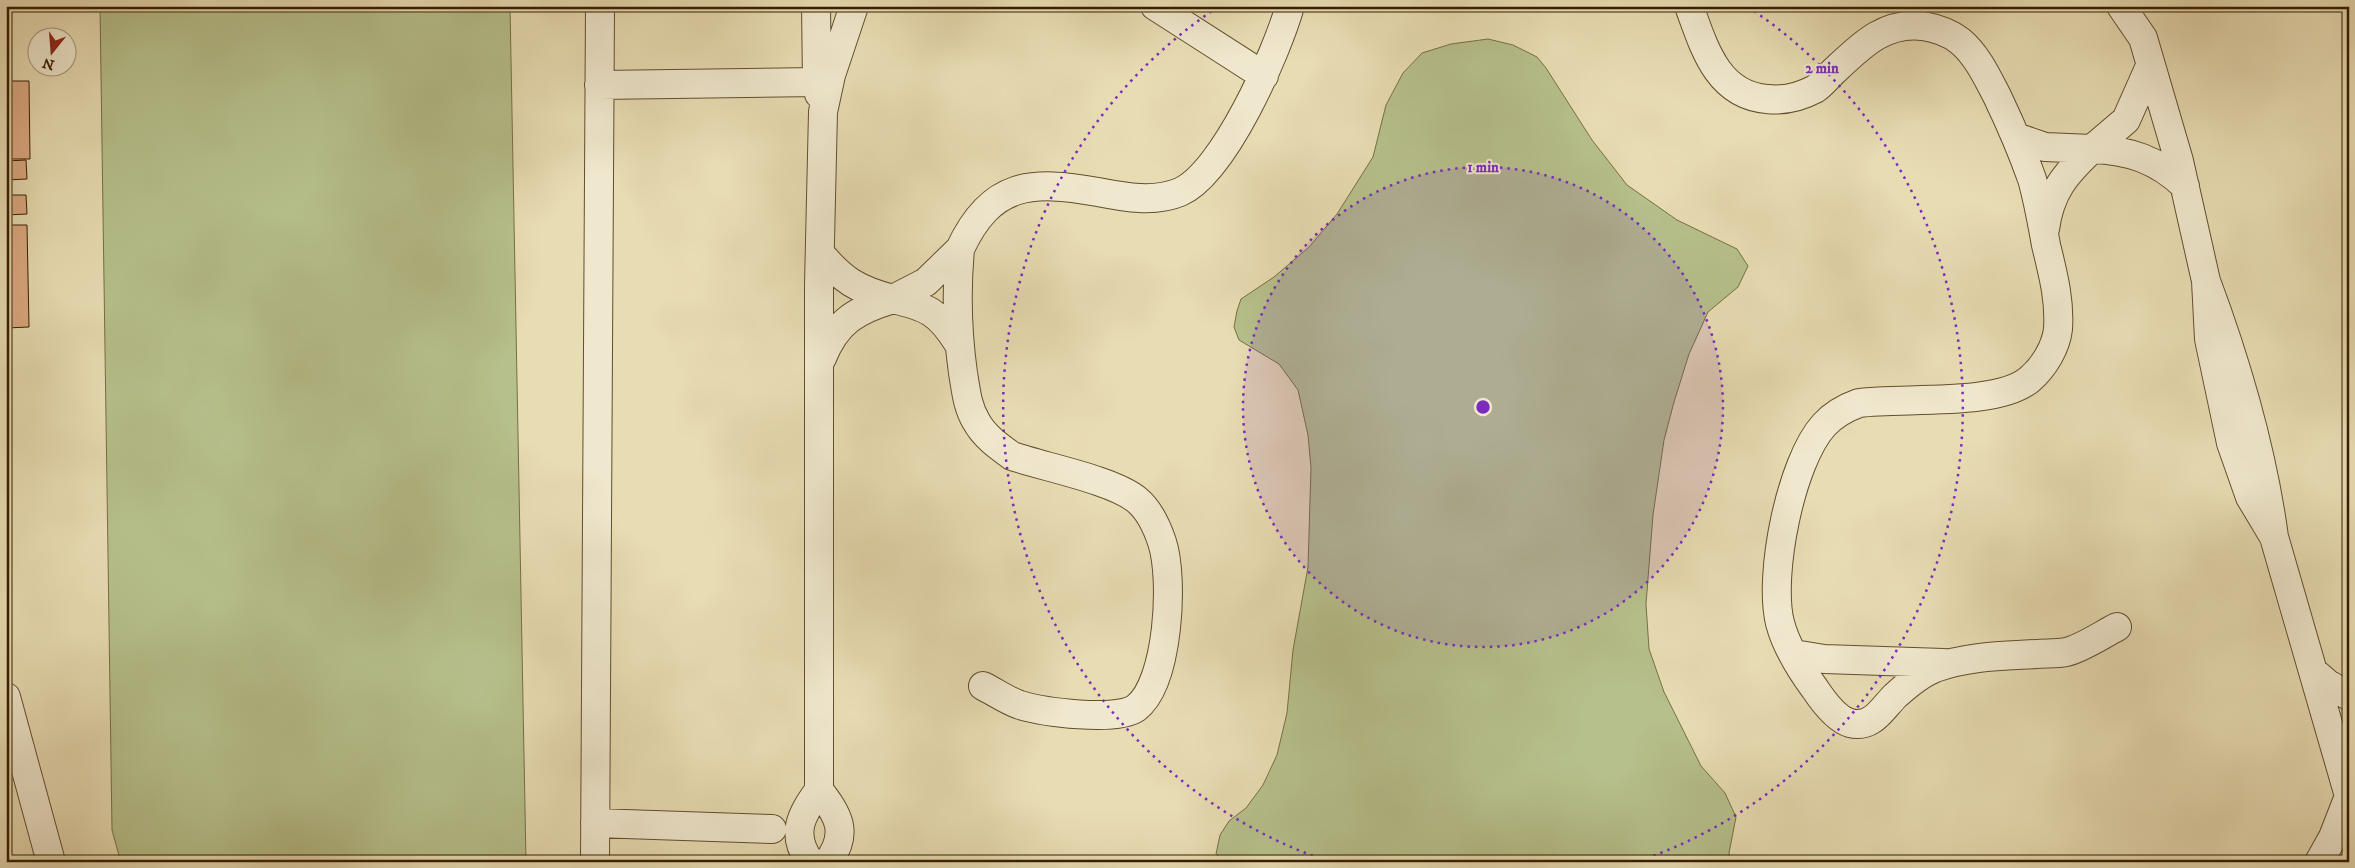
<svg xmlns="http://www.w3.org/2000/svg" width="2355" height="868" font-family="'IM FELL DW Pica',serif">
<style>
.green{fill:#b6c08c;stroke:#766f46}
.building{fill:#dba981;stroke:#351e00}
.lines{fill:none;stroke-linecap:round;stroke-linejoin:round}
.minor-casing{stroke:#624e2d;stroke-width:30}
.minor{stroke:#f0e8ce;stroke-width:28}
.ring{fill:none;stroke:#7b2cbf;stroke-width:2.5;stroke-dasharray:2.5 5}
.centre{fill:#7b2cbf;stroke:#f0e8ce;stroke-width:2.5}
.ring-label{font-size:15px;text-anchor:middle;font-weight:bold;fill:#7b2cbf;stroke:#f0e8ce;stroke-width:4;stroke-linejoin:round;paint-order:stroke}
</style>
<rect width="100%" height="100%" fill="#e8dcb3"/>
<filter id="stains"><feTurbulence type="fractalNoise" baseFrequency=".004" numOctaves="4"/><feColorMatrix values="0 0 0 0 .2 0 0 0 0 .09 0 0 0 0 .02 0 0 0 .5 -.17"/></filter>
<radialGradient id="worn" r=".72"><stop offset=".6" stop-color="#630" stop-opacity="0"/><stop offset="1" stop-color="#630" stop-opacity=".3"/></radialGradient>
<path class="green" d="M100,6h410l16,856h-404l-2,-3 -8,-29z
M1488,39l25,6 24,12 9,11 46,72 35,45 50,35 60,29 11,17 -10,21 -30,25 -19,42 -15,48 -10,38 -11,75 -7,89 3,45 15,43 37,74 24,27 11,24 -7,36 1,9 -504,-1 -10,-7 4,-19 9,-14 17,-13 17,-23 14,-30 10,-42 6,-63 15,-83 3,-99 -3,-33 -10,-45 -19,-26 -40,-24 -5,-13 3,-16 4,-12 33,-22 35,-30 28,-33 36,-57 13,-52 17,-32 19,-20 29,-9z"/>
<path class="building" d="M6,6h37v5l-37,-1z
M6,81h23l1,78h-24z
M26,160l1,19 -21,1v-19z
M6,195h20l1,19 -21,1z
M6,225h21l2,102 -23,1z"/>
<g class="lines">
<g class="minor-casing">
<path id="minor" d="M816,6l1,76 2,12
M1155,6l109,70
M1689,6c15,41 28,89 78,93 17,2 33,-2 48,-10 6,-4 11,-10 16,-15 27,-25 51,-53 92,-48 12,2 27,7 37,15 17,14 27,36 37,55 13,27 25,55 35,83 6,21 10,44 14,66 7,29 14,55 12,84 -2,18 -14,38 -28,50 -31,28 -128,18 -171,24 -14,5 -25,11 -35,22 -33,36 -56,150 -44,198 6,23 21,47 35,66 8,12 21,30 35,34 22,6 32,-14 45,-27 12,-11 25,-22 40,-28 33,-12 66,-12 101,-14 9,-1 20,0 30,-2 15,-3 37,-18 51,-25
M2121,6l22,32 36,123 27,120
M2150,66l-24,54 -34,29c37,1 66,11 93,37
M599,85l218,-3 14,-7
M2016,137l29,10 47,2c-27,25 -42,43 -47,80
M960,249c31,-67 71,-69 138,-57 26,5 56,11 82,0 44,-19 97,-140 110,-186
M820,253c22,27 38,37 73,46 -37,11 -57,23 -71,59
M958,343c-19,-31 -31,-36 -65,-44l33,-17 34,-33c-4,43 -3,81 3,124 3,17 4,33 13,48 8,15 22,25 36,35 32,11 101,24 125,44 12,10 20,27 25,42 12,36 7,141 -26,166 -20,14 -93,4 -116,-3 -12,-4 -25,-13 -37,-19
M2274,537l-24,-40 -19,-54 -22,-104 -3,-58c31,83 56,167 68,256l75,259
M1794,654l30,5 119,4
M2313,671l15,13 21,12
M6,697l45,165
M819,790v-505l4,-173 8,-37 23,-69
M595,823l177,6
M595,862l5,-856
M810,862c-20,-28 -9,-47 9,-72 20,26 30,43 9,72
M2319,862l14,-25 16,-41"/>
</g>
<use href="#minor" class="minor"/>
</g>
<circle cx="1483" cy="407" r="240" fill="#7b2cbf" fill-opacity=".12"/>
<g class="ring">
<circle cx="1483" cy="407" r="240"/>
<path d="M1327 861A480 480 0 0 1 1218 7M1748 7A480 480 0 0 1 1639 861"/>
</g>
<circle cx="1483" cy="407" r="8" class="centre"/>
<g class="ring-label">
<text x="1822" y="73">2 min</text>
<text x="1483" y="172">1 min</text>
</g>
<rect width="2355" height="868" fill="none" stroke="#e8dcb3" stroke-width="25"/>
<rect x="8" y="8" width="2340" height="853" fill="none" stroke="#351e00" stroke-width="2.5"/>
<rect x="12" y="12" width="2330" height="843" fill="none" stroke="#351e00"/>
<g transform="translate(52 52) rotate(197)"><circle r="24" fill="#f0e8ce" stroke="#a5977c"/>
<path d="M0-4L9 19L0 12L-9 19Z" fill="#8f2418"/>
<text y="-8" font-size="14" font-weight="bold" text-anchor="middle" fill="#351e00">N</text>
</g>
<rect width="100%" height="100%" filter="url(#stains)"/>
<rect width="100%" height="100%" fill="url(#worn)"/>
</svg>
